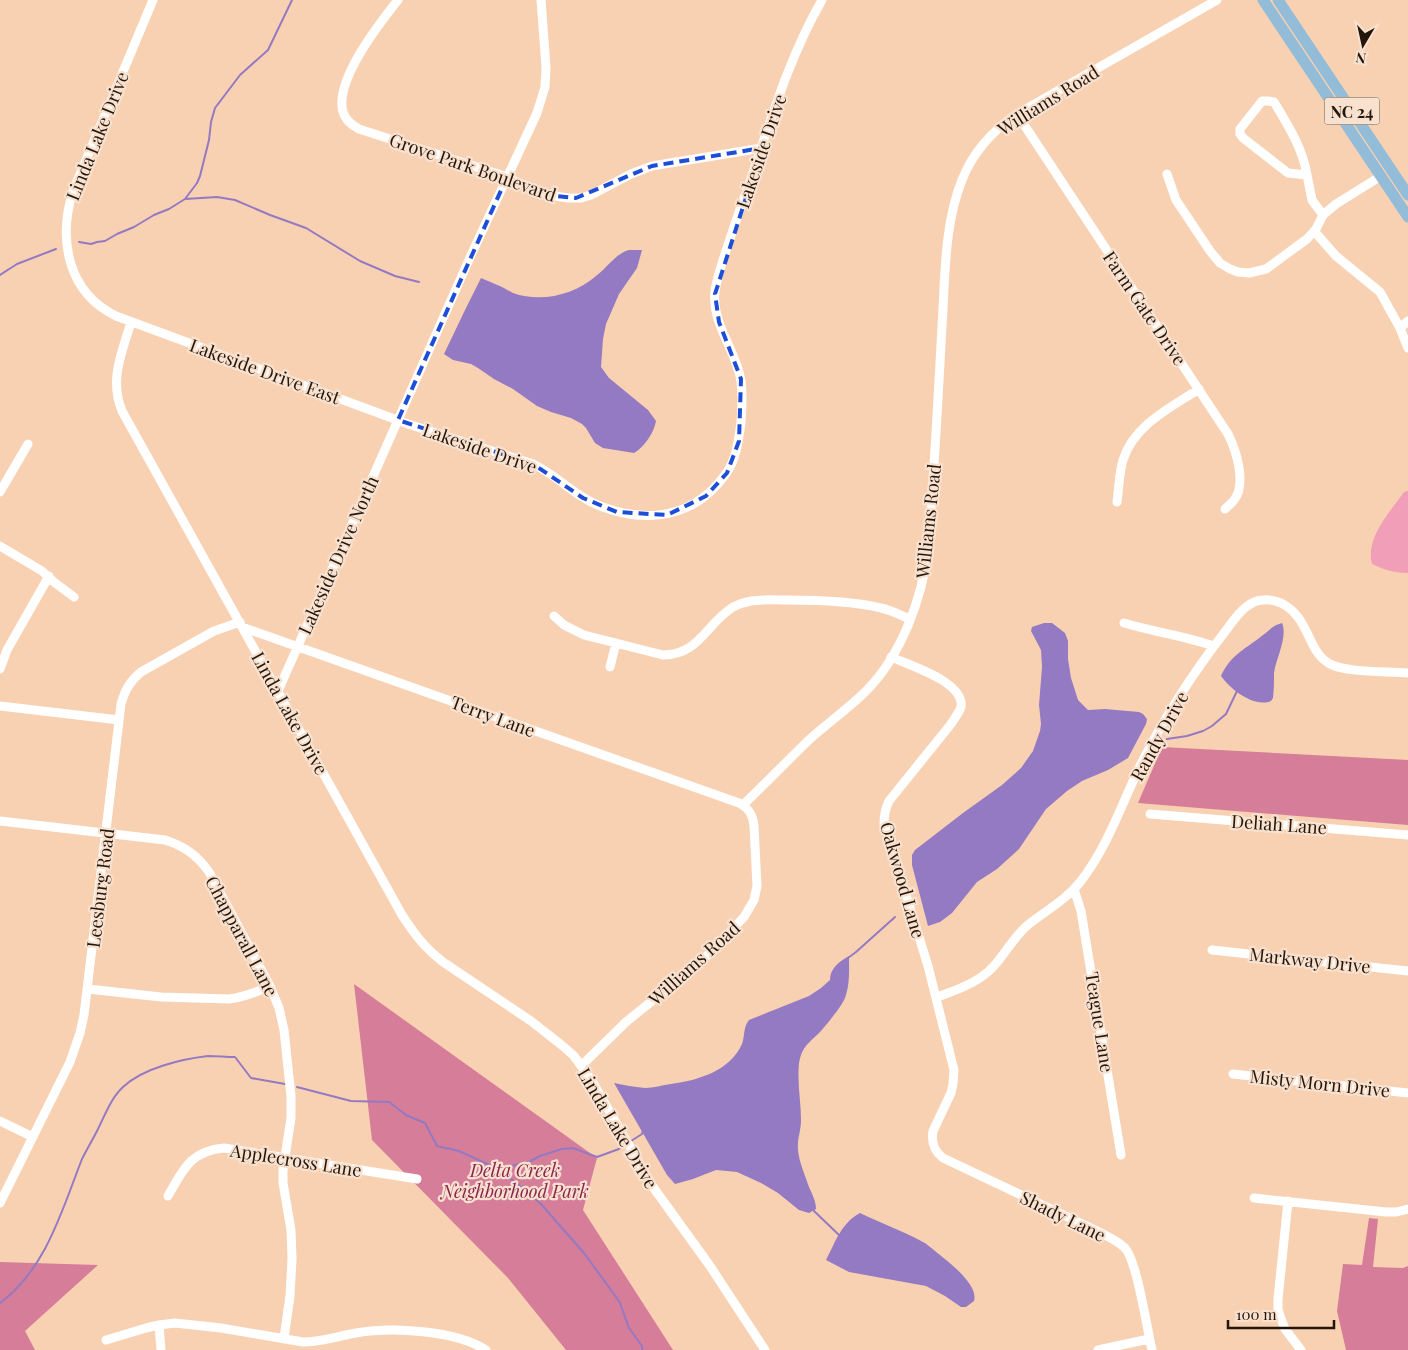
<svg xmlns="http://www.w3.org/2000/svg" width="1408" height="1350" font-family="'Playfair Display',serif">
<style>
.green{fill:#f19eb8}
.forest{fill:#d57d99}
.water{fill:#9479c3}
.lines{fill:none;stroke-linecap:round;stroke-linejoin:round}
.stream{stroke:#9479c3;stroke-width:2}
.minor{stroke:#fff;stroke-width:9}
.major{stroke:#92bcd7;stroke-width:11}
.marked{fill:none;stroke:#1d4ed8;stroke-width:4;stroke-dasharray:10 6;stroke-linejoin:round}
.labels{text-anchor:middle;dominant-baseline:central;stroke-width:4.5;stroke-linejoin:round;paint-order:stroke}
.shield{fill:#f9e1cf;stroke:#635345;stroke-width:1}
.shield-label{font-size:16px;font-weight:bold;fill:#23160a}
.street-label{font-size:18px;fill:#23160a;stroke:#f9e1cf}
.park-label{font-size:18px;font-style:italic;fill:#8b244f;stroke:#f9e1cf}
</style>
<rect width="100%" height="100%" fill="#f8d1b2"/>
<path class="green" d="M1408,491v82c-13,0 -24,-3 -36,-9 -7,-26 18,-52 32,-72z"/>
<path class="forest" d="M1162,747l246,13v65l-270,-22z
M354,984l243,174 -14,52 90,140h-107l-58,-72 -136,-138z
M1369,1218l9,1 -5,48 30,1 5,-2v84h-62l-9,-39 6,-47 19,1z
M0,1262l98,3 -73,66 10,19h-35z"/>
<path class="water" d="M629,250h13l-5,18 -18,26 -13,30 -3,15 -2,28 8,11 39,32 8,11c-2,12 -12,26 -22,32l-31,-5 -8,-5 -9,-15 -4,-4 -11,-6 -20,-6 -14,-6 -24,-17 -19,-10 -16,-11 -7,-4 -18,-4 -9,-6 22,-46 15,-30c7,3 14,6 21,9 4,2 7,4 11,6 28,10 61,2 83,-17 12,-9 19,-22 33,-26z
M1044,623h8l13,10 3,8v18l3,19 7,22 10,10 17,-1 34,3 4,2 4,5 -1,5 -18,34 -20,12 -26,11 -15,10 -21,18 -27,40 -22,20 -20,13 -25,31 -12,9 -12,4 -16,-61v-10l3,-5 48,-37 39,-28 19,-17 12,-17 7,-20 1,-7 -2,-19 3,-38 -1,-17 -10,-19 1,-4z
M1282,623c6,14 -6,35 -8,50 0,9 0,16 -1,25l-2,3c-17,7 -41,-12 -50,-25 10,-22 25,-27 42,-41 8,-6 9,-9 19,-12z
M849,956c0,13 1,26 -3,39 -2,9 -19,29 -26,37 -11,11 -18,14 -21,31 -2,20 2,38 2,57 0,11 -4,19 -3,30 1,12 7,25 11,37 3,7 7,14 7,22l-7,4 -10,-3 -21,-17 -17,-10 -24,-11 -21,-2 -23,9 -18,5 -8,-9 -53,-92c10,2 20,4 31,5 9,0 17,-3 26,-4 24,-3 56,-12 69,-36 6,-9 2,-20 9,-28l60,-24 12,-8 9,-8c0,-12 9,-18 19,-24z
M860,1213c21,10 43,18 63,29 4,2 8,6 12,9 12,10 44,33 39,50l-8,6h-5l-16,-11 -19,-10 -77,-14 -23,-12c9,-17 15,-37 34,-47z"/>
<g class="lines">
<path class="stream" d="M185,199l32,-2 18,3 35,15 36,13 54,33 35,15 24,6
M79,242l12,2 6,-2 8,-1 12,-7 17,-7 20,-12 15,-6 16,-10 12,-16 3,-7 9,-36 2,-18 4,-14 25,-33 28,-25 24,-50
M0,275l17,-11 39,-15
M1167,739l20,-3 16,-5 9,-5 14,-12 11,-23
M848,958l8,-6 39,-35
M297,1087l54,14 38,1 17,13 19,8 12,23 22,5 39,18 26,20 16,14 44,50 32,44 4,6 9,25 13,18v4
M631,1141l11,-7 1,-4
M498,1169l31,-7 11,-6 22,-7 11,-1 24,9 22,-8 6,-4
M813,1210l27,26
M0,1303c46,-34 62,-93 82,-144 5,-10 11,-20 16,-30 7,-14 13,-31 25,-42 20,-19 59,-28 85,-31 9,0 18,1 27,1l16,21 34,6"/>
<path class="minor" d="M153,0l-80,191c-15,48 -6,101 43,125l292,108 125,40c24,11 41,32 67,42 39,15 81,14 112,-16 8,-8 16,-17 20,-27 6,-13 7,-27 9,-41 1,-14 2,-27 0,-41 -5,-32 -30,-57 -26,-90 2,-13 6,-25 10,-37 7,-21 14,-43 22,-64 22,-64 41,-131 75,-190
M398,0c-19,24 -64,81 -55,112 3,9 9,13 16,17l139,45 41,17 16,5 13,2h13l10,-3 40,-21 21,-8 110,-18
M1262,101h6l6,1c14,23 29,47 33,73l-19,-2 -45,-35 -3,-4v-5z
M1017,114l211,320c8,16 19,50 6,66 -2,3 -6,6 -9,9
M1167,174l9,26 34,51 10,12 10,6 8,3 11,1 17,-4 41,-30 9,-10 7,-14 13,-11 45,-28
M1307,175l5,25 11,15
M1314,231l22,25 44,36 20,36 8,20
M131,322c-9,31 -22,57 -9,89l280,504c13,20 22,32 41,47l88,59 33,26 10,9 18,25 61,106 57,79 55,84
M1400,328l8,-7
M0,492l28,-48
M1117,502c2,-14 2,-29 6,-42 11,-35 47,-52 76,-71
M0,546l42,25 12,11 20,15
M554,616l10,9 20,10 79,20c36,0 43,-31 70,-48 6,-3 12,-5 18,-6 11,-2 23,-1 35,-1 29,0 67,1 95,8 10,2 19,7 29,11
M1124,623c30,9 61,13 90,23
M242,627l497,176c10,5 14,12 15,23l3,60 -3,14 -10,17 -34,36 -26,22 -58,47 -44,43
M891,657c18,8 74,25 70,50 -2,6 -7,12 -10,17l-62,77c-4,8 -5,14 -5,23l44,142 26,104 -1,14 -2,9 -18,38c-2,12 1,20 10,27l152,72c9,5 22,10 30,18 12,13 22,81 27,102
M610,667l6,-24
M0,669l7,-19 42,-74
M278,691l194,-438 65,-140 8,-26 1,-20 -5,-67
M0,706l119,14
M743,805c23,-22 45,-45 68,-67 18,-16 38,-30 55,-47 35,-35 56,-92 62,-141 6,-74 10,-149 14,-224 3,-46 2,-102 20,-146 11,-28 30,-49 55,-66l200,-114
M1150,814l258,21
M0,821l165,19c19,6 32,15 44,32l61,114 9,22 5,22 7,66v22l-8,52v13l8,47 1,29 -2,37 -6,42
M1074,889l7,22 40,244
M1212,950l196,21
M88,989l73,8 68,2c15,-2 28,-7 41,-13
M937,997c19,-7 41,-14 56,-30 13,-14 21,-31 36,-43 18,-14 38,-25 52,-43 27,-35 41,-78 60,-117 23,-46 52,-91 83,-131 7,-9 13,-19 22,-26 5,-4 11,-7 17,-7 6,-1 13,1 18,3 30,15 25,48 49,61 17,9 57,7 78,9
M1233,1074l175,19
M0,1121l33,16
M168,1196c15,-26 22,-45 56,-48l193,31
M1254,1198l132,14h10l12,-3
M1288,1201l-10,98v10l3,10 4,10 16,21
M0,1203l70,-141 10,-29 4,-18 37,-311c4,-14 9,-23 20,-32l73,-41 26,-9
M159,1325l2,25
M106,1340l40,-12 13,-3 16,-2 46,5 82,14c18,0 35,-6 53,-9 36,-6 99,-3 130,17
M1098,1350l51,-11"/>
<path class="major" d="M1263,0l145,217
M1278,0l130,195"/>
</g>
<path class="marked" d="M762,148l-47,146 4,28 22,57 -2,62 -12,32 -21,23 -39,19 -50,-3 -34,-14 -50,-34 -135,-44 109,-243 48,19 21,2 76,-32z"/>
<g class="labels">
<rect class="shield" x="1324.5" y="97.5" width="55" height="27" rx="4"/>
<g class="shield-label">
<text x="1352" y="111">NC 24</text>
</g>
<g class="street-label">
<text transform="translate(1048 100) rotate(-32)">Williams Road</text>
<text transform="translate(97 136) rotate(-68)">Linda Lake Drive</text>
<text transform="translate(761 151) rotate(-71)">Lakeside Drive</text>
<text transform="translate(473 167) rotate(19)">Grove Park Boulevard</text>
<text transform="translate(1145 308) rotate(56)">Farm Gate Drive</text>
<text transform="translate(265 371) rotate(20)">Lakeside Drive East</text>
<text transform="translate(480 448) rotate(19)">Lakeside Drive</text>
<text transform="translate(928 521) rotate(-84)">Williams Road</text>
<text transform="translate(338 555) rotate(-66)">Lakeside Drive North</text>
<text transform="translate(290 713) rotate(61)">Linda Lake Drive</text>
<text transform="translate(493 716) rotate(20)">Terry Lane</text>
<text transform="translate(1159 736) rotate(-61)">Randy Drive</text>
<text transform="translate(1279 824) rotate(4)">Deliah Lane</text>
<text transform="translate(903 880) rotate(74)">Oakwood Lane</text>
<text transform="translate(100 888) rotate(-83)">Leesburg Road</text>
<text transform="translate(242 936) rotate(62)">Chapparall Lane</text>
<text transform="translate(1310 960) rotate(6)">Markway Drive</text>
<text transform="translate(694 963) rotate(-42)">Williams Road</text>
<text transform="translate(1100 1022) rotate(81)">Teague Lane</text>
<text transform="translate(1320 1083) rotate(6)">Misty Morn Drive</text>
<text transform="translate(618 1128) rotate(59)">Linda Lake Drive</text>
<text transform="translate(296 1160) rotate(9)">Applecross Lane</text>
<text transform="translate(1063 1216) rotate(26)">Shady Lane</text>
</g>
<g class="park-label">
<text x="515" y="1170">Delta Creek<tspan x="515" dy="21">Neighborhood Park</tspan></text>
</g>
</g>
<g transform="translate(1363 45) rotate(189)" stroke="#f9e1cf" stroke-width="4" paint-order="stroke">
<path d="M0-4L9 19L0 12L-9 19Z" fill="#23160a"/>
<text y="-8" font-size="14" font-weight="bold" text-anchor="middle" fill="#23160a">N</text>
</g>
<path d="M1228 1320v8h106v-8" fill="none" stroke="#23160a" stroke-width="2.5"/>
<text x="1236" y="1320" font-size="15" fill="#23160a" stroke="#f9e1cf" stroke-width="4" paint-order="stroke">100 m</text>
</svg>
